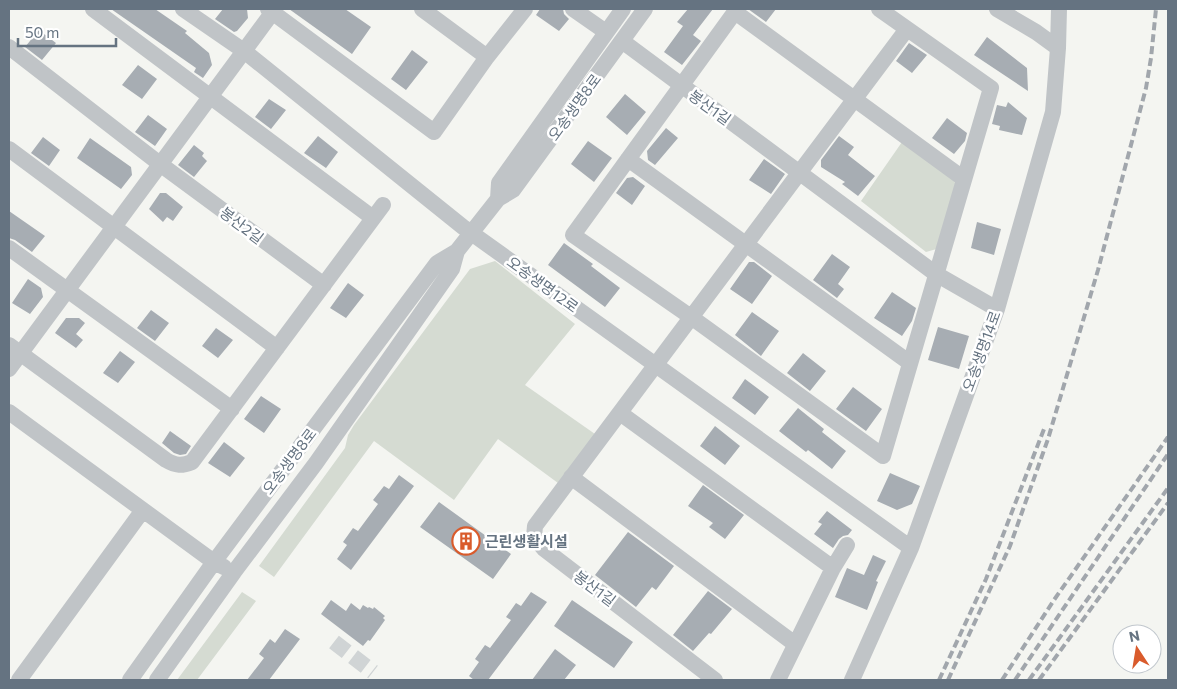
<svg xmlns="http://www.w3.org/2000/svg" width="1177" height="689" font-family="Commissioner,'Noto Sans KR',sans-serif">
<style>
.green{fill:#d5dbd2}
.building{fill:#a7adb3}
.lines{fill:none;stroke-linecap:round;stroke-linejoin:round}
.minor-tunnel{stroke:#d0d4d5;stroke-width:16;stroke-dasharray:16 8;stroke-linecap:butt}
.minor{stroke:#c0c4c7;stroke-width:16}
.rail{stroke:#a1a6ac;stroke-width:4;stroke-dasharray:8 4;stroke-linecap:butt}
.labels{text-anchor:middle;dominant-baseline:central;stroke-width:5;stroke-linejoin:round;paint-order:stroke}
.street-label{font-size:15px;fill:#657381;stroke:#fff}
.poi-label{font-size:15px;font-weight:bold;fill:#657381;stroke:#fff;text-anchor:start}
</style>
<rect width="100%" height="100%" fill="#f4f5f1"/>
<path class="green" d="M902,142l52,38 2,6 -16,62 -14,4 -65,-51z
M495,261l80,63 -50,61 70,49 -37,49 -60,-44 -44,61 -80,-59 -100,136 -15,-11 86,-118 3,-13 6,-10 116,-156z
M242,592l14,9 -59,79h-20z"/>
<path class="building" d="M111,9h44l32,22 -2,2 24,20 3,12 -9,13 -9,-6 2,-4z
M223,9h24l1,9 -11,13 -3,1 -19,-13z
M289,9h56l26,18 -19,27z
M540,9h23l1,5 5,5 -10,12 -23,-16z
M688,9h25l-20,26 8,6 -19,24 -18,-13 19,-26 -6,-4z
M748,9h28l-10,13z
M39,30l17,13 -14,17 -17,-13z
M987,37l40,31 1,23 -54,-36z
M909,43l18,12 -15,18 -16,-12z
M412,50l16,12 -22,28 -15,-11z
M138,65l19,14 -15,20 -20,-14z
M625,94l21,18 -19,23 -21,-18z
M269,99l17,11 -15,19 -16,-12z
M1008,102l19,16 -5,17 -23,-5 1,-4 -8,-2 5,-19 9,2z
M148,115l19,14 -12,17 -20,-14z
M947,118l20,15 -2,8 -11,13 -22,-16z
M666,128l12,10 -23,27 -7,-5 -1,-9z
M318,136l20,16 -12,16 -22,-15z
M839,136l15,11 -6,8 27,21 -17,20 -16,-12 3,-2 -24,-15v-7z
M43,137l17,13 -11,16 -18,-13z
M90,138l41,29 1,8 -11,14 -44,-31z
M588,141l24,17 -18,24 -23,-18z
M194,145l10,8 -2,3 5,5 -13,16 -16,-12z
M764,159l21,15 -14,20 -22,-14z
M633,177l12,9 -13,19 -16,-12 11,-15z
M160,193h6l17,14 -10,14 -6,-4 -4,5 -14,-13z
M9,211l36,25 -13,16 -17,-12 -6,-2z
M977,222l24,7 -7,26 -23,-7z
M564,243l29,21 -2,2 29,22 -15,19 -57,-42z
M832,254l18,13 -12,17 6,5 -7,9 -24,-18z
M749,262h5l18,14 -20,28 -22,-15z
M28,279l13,9 2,9 -13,17 -18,-11z
M348,283l16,12 -18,23 -16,-10z
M892,292l24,16 -4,13 -10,15 -28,-18z
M151,310l18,13 -14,18 -18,-13z
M752,312l27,19 -18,25 -26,-21z
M66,318h13l6,5 -9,11 7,6 -7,8 -21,-15z
M938,327l31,9 -10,33 -31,-9z
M216,328l17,12 -15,18 -16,-12z
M120,351l15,11 -17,21 -15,-10z
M803,353l23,18 -16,20 -23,-18z
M745,379l24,18 -14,18 -23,-17z
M853,387l29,22 -16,22 -30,-22z
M261,396l20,13 -17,24 -20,-14z
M798,408l26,21 -2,3 24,19 -14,18 -24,-19 -2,2 -27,-21z
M715,426l25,20 -15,19 -25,-19z
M170,431l21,15 -5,8 -6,1 -6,-2 -12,-10z
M224,442l21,16 -15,19 -22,-14z
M890,473l30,13 -8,18 -15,6 -20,-9z
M399,475l15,11 -63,84 -14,-11 10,-14 -4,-3 10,-14 5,3 20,-27 -5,-4 11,-14 5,3z
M703,485l41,30 -19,24 -16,-12 4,-4 -25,-17z
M439,502l72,52 -18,25 -73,-52z
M827,511l25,19 -4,5 -5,1 -4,3 -6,9 -19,-14 8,-10 -4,-2z
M628,532l46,34 -18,24 -4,-3 -16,20 -41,-32z
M873,555l13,6 -10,20 2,1 -11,28 -32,-13 12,-29 17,7z
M708,591l24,18 -21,25 -2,-1 -16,18 -20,-16z
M531,592l16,10 -59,78h-14l-5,-4 10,-14 -4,-3 10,-14 5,3 21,-28 -5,-3 10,-14 5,3z
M331,600l15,11 5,-8 9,7 3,-5 5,3 1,-1 4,2 1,-2 11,9 -2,2 2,2 -15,21 -2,-1 -5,6 -42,-32z
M572,600l61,42 -19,26 -60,-42z
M285,629l15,10 -31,41h-22l17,-22 -5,-4 11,-15 5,4z
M555,649l21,16 -12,15h-32z"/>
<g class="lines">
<path class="minor-tunnel" d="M334,642l39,30"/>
<path class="minor" d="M93,9l280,209
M183,9l61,42 219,176 448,321
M268,9l166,123 53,-75 38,-48
M422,9l65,48
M573,9l33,23
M737,9l-164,226 118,82 192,139 108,-368 -112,-79
M997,9l39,23 22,16
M735,12l229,167
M622,41l314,233 61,35
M9,47l151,117 164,121
M9,149l268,199
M628,159l282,204
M498,199l1,-16 124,-174
M9,248l223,161
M9,345l157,115c10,6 16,6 26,2l191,-257
M9,369l266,-360
M9,412l205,150 10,5
M620,413l213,155
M571,477l224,167
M19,680l124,-170
M130,680l84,-118 223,-299 20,-12
M157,680l77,-108 82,-109 136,-194 5,-18 41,-52 15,-9 132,-181
M715,680l-171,-131 -10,-12 1,-11 372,-497
M778,680l55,-112 14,-23
M852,680l59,-132 86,-239 56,-197 5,-64 1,-39"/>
<path class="rail" d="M939,680l47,-101 58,-150
M948,680l62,-134 38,-107 50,-169 48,-182 5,-30 5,-49
M1002,680l52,-80 114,-163
M1015,680l153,-226
M1029,680l139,-192
M1039,680l129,-177"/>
</g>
<defs>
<g id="building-ring" transform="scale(1.4375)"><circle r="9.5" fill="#fff" stroke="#d95b2c" stroke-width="1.5"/><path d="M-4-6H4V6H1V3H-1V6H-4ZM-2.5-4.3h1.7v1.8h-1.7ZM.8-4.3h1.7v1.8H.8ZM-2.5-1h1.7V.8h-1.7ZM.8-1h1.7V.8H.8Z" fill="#d95b2c"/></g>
</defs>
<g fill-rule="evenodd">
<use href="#building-ring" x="466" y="541"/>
</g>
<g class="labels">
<g class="street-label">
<text transform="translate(574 107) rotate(-54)">오송생명8로</text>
<text transform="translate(710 107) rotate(36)">봉산1길</text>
<text transform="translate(242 225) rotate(37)">봉산2길</text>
<text transform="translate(543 284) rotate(36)">오송생명12로</text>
<text transform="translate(981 351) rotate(-70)">오송생명14로</text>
<text transform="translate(289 461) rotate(-53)">오송생명8로</text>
<text transform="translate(595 588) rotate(37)">봉산1길</text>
</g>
<g class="poi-label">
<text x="485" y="541">근린생활시설</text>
</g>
</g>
<rect width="1177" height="689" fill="none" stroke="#657381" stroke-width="20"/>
<g transform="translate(1137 649) rotate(348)"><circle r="24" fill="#ffffff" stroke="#c1c7cd"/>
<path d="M0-4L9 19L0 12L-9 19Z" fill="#d95b2c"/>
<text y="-8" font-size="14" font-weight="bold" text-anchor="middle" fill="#657381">N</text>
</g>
<path d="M18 38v8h98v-8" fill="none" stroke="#657381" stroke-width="2.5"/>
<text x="25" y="38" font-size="15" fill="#657381" stroke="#ffffff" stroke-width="4" paint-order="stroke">50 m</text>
</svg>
